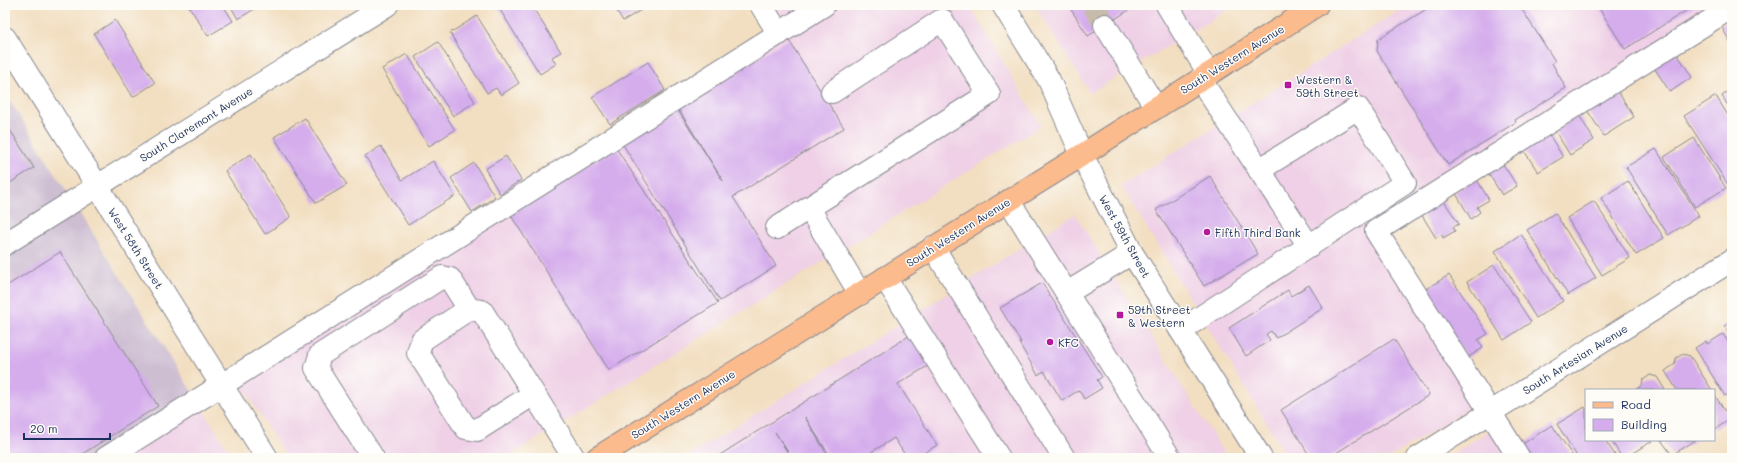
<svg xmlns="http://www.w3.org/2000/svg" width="1737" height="463" font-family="Mali,sans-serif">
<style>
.built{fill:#efd0e6}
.industrial{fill:#cdbed2}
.building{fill:#d5adec}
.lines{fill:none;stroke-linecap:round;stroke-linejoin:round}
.minor-tunnel{stroke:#c7bbac;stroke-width:22;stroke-dasharray:22 11;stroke-linecap:butt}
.minor-casing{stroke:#86868f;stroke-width:24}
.major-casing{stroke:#86868f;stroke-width:24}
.minor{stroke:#fff;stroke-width:22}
.major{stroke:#fbbb8d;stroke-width:22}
.poi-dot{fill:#b5179e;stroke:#fdfcf7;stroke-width:1.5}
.labels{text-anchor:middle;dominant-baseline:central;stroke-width:3;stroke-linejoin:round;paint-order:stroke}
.street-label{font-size:11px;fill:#1b2f5e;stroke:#fdfcf7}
.poi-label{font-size:11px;fill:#1b2f5e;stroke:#fdfcf7;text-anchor:start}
</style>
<rect width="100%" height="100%" fill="#fdfcf7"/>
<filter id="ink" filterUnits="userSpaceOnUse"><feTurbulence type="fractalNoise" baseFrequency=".025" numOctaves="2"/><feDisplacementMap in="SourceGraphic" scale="8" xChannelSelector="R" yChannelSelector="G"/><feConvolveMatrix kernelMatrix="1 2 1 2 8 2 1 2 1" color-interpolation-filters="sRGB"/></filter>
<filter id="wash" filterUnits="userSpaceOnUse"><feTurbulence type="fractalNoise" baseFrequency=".012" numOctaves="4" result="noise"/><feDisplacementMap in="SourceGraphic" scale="16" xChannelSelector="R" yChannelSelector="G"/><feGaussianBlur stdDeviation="0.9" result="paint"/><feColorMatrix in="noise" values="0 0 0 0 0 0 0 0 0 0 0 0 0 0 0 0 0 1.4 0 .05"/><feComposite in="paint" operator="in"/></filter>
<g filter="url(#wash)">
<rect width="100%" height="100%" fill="#f2dec0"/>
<path class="built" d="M761,5h208l72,121 -535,332h-219l-52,-83 544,-341z
M1035,5h201l-146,88z
M1408,5h324l-356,226 106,169 -93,58h-101l-167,-272z
M1075,214l152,244h-542z
M197,400l36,58h-127z
M1498,425l21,33h-72z"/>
<path class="industrial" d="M5,93l192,307 -91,58h-101z"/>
<g id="blocks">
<path class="building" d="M188,5h35l10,16 -25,15z
M230,5h31l-23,14z
M497,5h34l30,47 -9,5 4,7 -16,10z
M613,5h36l-26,16z
M1068,5h69l-49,31z
M1433,5h86l36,56 -3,2 14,25 -51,32 1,2 -68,43 -71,-114 1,-12z
M1597,5h98l-70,44z
M477,16l42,67 -18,12 -5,-7 -9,5 -37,-60z
M1732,19v26l-11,-19z
M115,20l40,63 -22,14 -39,-63z
M788,39l56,89 -111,69 43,69 -56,35 -98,-158 55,-34 46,72 -45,-73z
M438,42l37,60 -22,14 -38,-59z
M1676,52l16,25 -22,15 -17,-26z
M407,54l48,76 -26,16 -47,-77z
M648,62l17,28 -55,34 -18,-27z
M1732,89v23l-10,-16z
M1617,90l17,27 -30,19 -17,-26z
M1716,96l16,26v69l-48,-75z
M1579,115l15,25 -24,15 -15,-24z
M305,118l42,67 -31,18 -42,-66z
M5,122l29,46 -29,18z
M1548,133l15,24 -25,15 -15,-23z
M1694,138l32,50 -31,19 -31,-50z
M381,146l21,34 31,-19 22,35 -47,29 -43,-69z
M616,148l102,155 -109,67 -99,-156z
M1656,149l43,67 -31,19 -42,-68z
M251,154l40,63 -26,17 -40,-63z
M506,156l15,24 -21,14 -15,-25z
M1501,161l16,25 -15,9 -15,-24z
M474,163l21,34 -23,15 -21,-34z
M1210,176l48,78 -54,32 -48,-76z
M1476,178l13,22 -12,7 3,5 -9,7 -16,-27z
M1628,181l36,57 -28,17 -35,-57z
M1442,198l17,26 -6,3 2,4 -12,7 -1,-4 -6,4 -16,-26z
M1594,201l36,57 -28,17 -35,-57z
M1555,213l41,65 -28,17 -41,-65z
M1521,234l42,67 -27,17 -41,-67z
M60,252l98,154 -82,52h-71v-171z
M1494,265l37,57 -27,18 -37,-58z
M1449,275l39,59 -10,6 5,8 -16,10 -43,-68z
M1042,283l60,94 -5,3 5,8 -18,11 -5,-9 -17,11 -18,-30 -6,4 -19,-32 2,-1 -21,-34z
M1309,285l14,23 -47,30 -5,-7 -5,3 4,6 -24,16 -17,-28 59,-38 3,6z
M1732,321v18l-8,-13z
M912,334l19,30 -33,20 39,61 -13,8 3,5h-20l-13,-20 -32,20h-31l-26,-41 24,41h-37l-17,-26 16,26h-76z
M1723,334l9,14v43l-7,5 -30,-48 11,-7 1,3z
M1394,339l35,56 -101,63h-17l-30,-48z
M1683,354l7,2 22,34h-35l-12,-19 10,-7 1,-6z
M1650,375l7,2 8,13h-30l7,-4 1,-6z
M1714,394l16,25 -16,11z
M1585,407l1,2v31h19l12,18h-39l-21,-34z
M1552,425l22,33h-45l-8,-13z
M1611,440h43l-30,18h-2z
M1661,440h35l-24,15z"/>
</g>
</g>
<g filter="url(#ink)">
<use href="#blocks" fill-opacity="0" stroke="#86868f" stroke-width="1"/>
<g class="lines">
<path class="minor-tunnel" d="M1093,5l12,20"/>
<g class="minor-casing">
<path id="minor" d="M761,5l18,29
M1003,5l46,75 33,75 50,98 129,205
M1167,5l42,69
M1105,25l51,83
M5,38l262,420
M1259,170l99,-62 47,75 -96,63
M1009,201l161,257
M809,208l51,86
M777,228l212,-134 -47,-74 -110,72
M5,244l382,-239
M933,247l131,211
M885,278l114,180
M1067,293l65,-40
M1181,330l128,-84 -109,-167
M534,394l-57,36 -11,-2 -48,-75 4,-13 47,-31 13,2 92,147
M106,458l718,-453
M373,458l-57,-90 4,-13 122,-78 8,2 19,30
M1418,458l314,-198
M1519,458l-143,-227 356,-224"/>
</g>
<g class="major-casing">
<path id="major" d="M597,458l485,-303 235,-150"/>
</g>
<use href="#minor" class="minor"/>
<use href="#major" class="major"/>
</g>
</g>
<g class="poi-dot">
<rect x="1284" y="81" width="8" height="8" rx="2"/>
<circle cx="1207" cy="232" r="4"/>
<rect x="1116" y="311" width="8" height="8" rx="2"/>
<circle cx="1050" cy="342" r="4"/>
</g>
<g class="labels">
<g class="street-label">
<text transform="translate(1232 59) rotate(-32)">South Western Avenue</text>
<text transform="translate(196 124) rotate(-32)">South Claremont Avenue</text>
<text transform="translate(958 232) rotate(-32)">South Western Avenue</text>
<text transform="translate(1125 236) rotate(61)">West 59th Street</text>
<text transform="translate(136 248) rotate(58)">West 58th Street</text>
<text transform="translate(1575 359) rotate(-32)">South Artesian Avenue</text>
<text transform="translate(683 404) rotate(-32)">South Western Avenue</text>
</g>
<g class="poi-label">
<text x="1296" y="79">Western &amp;<tspan x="1296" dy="13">59th Street</tspan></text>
<text x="1215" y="232">Fifth Third Bank</text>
<text x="1128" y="309">59th Street<tspan x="1128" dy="13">&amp; Western</tspan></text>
<text x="1058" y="342">KFC</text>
</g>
</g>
<rect width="1737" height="463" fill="none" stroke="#fdfcf7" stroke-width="20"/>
<rect x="1585" y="389" width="130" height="52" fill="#fdfcf7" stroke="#a3aaba"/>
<rect x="1593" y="402" width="20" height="6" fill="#fbbb8d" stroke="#a3aaba"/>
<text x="1621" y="409" font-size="12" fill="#1b2f5e">Road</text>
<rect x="1593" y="419" width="20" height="12" fill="#d5adec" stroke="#a3aaba"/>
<text x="1621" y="429" font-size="12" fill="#1b2f5e">Building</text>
<path d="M24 433v6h86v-6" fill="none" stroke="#1b2f5e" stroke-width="2"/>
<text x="30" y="433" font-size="12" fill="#1b2f5e" stroke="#fdfcf7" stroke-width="3" paint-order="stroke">20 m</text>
</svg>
